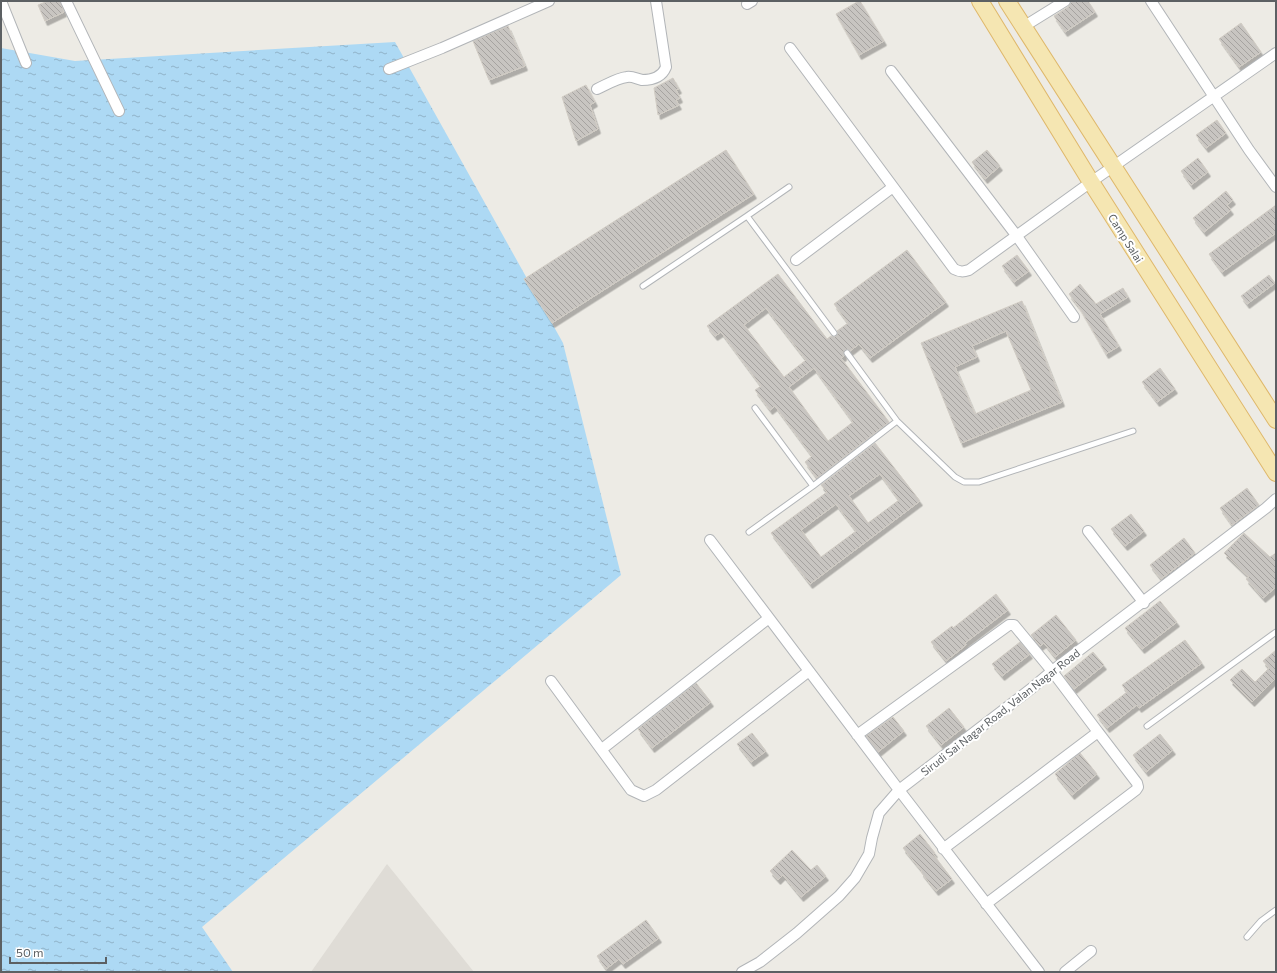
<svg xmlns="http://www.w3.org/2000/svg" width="1277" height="973" font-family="Commissioner,sans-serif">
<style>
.education{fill:#dfdcd6}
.water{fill:url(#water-ripples)}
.building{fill:url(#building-back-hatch);stroke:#d1ccc4;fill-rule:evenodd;filter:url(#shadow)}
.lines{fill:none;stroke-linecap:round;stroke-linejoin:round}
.service-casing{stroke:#b2b5b8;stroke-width:7}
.minor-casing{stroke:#b2b5b8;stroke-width:12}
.primary-casing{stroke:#dfb86b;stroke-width:18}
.service{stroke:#fff;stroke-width:5}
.minor{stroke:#fff;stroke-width:10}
.primary{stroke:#f5e6b2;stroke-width:16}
.labels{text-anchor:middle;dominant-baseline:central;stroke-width:4;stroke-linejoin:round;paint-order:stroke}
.street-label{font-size:11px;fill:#5c6063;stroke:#fff}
</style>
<defs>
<pattern id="water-ripples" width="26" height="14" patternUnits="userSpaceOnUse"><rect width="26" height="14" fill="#add9f4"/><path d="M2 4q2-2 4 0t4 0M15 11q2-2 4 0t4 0" fill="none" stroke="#90b3c9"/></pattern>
<pattern id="building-back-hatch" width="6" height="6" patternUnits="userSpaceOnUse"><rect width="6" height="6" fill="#c8c5c1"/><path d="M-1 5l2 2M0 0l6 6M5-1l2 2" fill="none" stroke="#a6a3a0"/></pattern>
<filter id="shadow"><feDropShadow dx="2.5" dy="4.5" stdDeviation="0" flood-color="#0004"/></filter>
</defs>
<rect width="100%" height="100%" fill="#edebe5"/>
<path class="education" d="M387,864l87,108h-163z"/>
<path class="water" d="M395,42l168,301 58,232 -419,352 31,45h-232v-924l74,13z"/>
<path class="building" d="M48,1h12l4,11 -19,9 -7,-16z
M859,1h1l24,40 -25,14 -23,-41z
M1072,1h16l7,11 -30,20 -11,-16 14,-9z
M1241,23l20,29 -22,15 -20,-28z
M508,26l17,40 -36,14 -16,-39z
M673,78l6,11 -3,1 4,8 -4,2 3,5 -21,10 -4,-27z
M586,85l9,17 -5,3 8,24 -22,12 -14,-44z
M1217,120l9,13 -20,15 -10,-13z
M726,150l28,44 -202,129 -28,-44z
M987,150l13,16 -15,13 -13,-17z
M1198,158l10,14 -17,13 -10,-14z
M1226,191l7,9 -6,5 4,5 -27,22 -11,-14z
M1276,205v28l-54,39 -13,-18z
M907,250l39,52 -76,56 -11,-14 -9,7 -3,-2 -3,2v5l-3,2 48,64 -72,56 -12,-16 7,-6 -37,-50 -5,4 -15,-20 6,-4 -40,-54 -6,4 -8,-10 71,-52 49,65 4,-3 4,1 3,-3 -1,-3 11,-8 -14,-19zM766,308l40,52 -22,17 -40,-52zM814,368l39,54 -25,19 -39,-54z
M1017,255l12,16 -15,11 -12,-16z
M1269,275l6,8 -28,21 -6,-8z
M1080,284l16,20 27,-16 5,9 -28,17 19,32 -13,8 -27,-47 -10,-13z
M1022,301l40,101 -101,41 -40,-100zM1006,331l25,59 -56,24 -20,-47 22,-10 -5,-11z
M1160,368l15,21 -18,13 -15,-20z
M875,443l45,58 -110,83 -39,-51 56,-41 -6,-7zM880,474l19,26 -31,23 -19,-27zM836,504l20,27 -35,26 -20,-27z
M1247,488l12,17 -27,20 -12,-17z
M1131,514l13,17 -19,15 -14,-17z
M1244,533l26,24 6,-4v34l-13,11 -17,-19 3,-2 -25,-24z
M1184,538l11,15 -34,26 -11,-14z
M996,594l12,16 -43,33 1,2 -20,16 -15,-19 21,-16 1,2z
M1160,601l17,21 -35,27 -17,-21z
M1056,615l20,25 -21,17 -11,-14 -4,3 -9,-11z
M1185,640l17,23 -63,45 -2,-3 -30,23 -10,-13 30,-23 -5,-7z
M1020,642l10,12 -28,22 -10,-12z
M1276,650v28l-24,24 -22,-22 12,-11 13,13 14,-14 -6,-7z
M1093,652l11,13 -30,24 -10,-13z
M696,683l15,19 -59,46 -14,-19z
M949,708l15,19 -23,18 -15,-19z
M893,717l11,14 -26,21 -12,-16z
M752,733l14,18 -15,11 -14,-18z
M1160,734l13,16 -27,22 -13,-17z
M1080,753l17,21 -25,21 -17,-21z
M920,834l15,19 -2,1 19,25 -16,12 -15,-19 1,-1 -19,-23z
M792,850l19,20 6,-5 9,11 -25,21 -18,-22 -5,5 -8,-9z
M646,920l13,18 -36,26 -4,-5 -13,10 -9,-13z"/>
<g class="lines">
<g class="service-casing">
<path id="service" d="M747,216l42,-29
M643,286l104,-70 87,117
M847,353l50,68 58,56 9,5h15l154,-51
M755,408l58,78
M749,532l64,-46 84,-65
M1147,726l129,-94
M1247,937l14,-16 15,-11"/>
</g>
<g class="minor-casing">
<path id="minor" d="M1,1l25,62
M66,1l53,110
M1151,1l98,149 27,37
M747,4l5,-3
M1023,27l42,-26
M790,48l164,221c6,3 9,3 15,1l122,-88 185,-129
M389,69l53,-21 107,-47
M891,71l125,164 58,82
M597,89c9,-4 20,-11 30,-12 5,-1 10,2 15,3 10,0 20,-3 24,-13l-10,-66
M796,260l97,-73
M1088,531l56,72
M710,540l189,250 140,182
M551,681l80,109 13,6 12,-6 153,-119
M857,735l152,-110h5l38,46 46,61 -155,117
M602,749l167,-131
M986,904l150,-114 2,-3 -1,-4 -39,-51
M742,972l18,-10 37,-29 42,-37 16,-18 14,-24 3,-16 7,-25 20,-23 133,-102 20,-17 214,-163 10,-9
M1065,972l26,-21"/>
</g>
<g class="primary-casing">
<path id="primary" d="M980,1l111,181 185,291
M1007,1l269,419"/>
</g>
<use href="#service" class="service"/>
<use href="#minor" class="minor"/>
<use href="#primary" class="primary"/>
</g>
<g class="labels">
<g class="street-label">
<text transform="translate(1126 238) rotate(58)">Camp Salai</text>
<text transform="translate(1000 712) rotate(-38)">Sirudi Sai Nagar Road, Valan Nagar Road</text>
</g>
</g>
<rect width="1277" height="973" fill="none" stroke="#5c6063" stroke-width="4"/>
<path d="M10 957v6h96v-6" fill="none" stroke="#5c6063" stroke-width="2"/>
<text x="16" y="957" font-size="12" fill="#5c6063" stroke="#ffffff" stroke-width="3" paint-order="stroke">50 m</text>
</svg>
